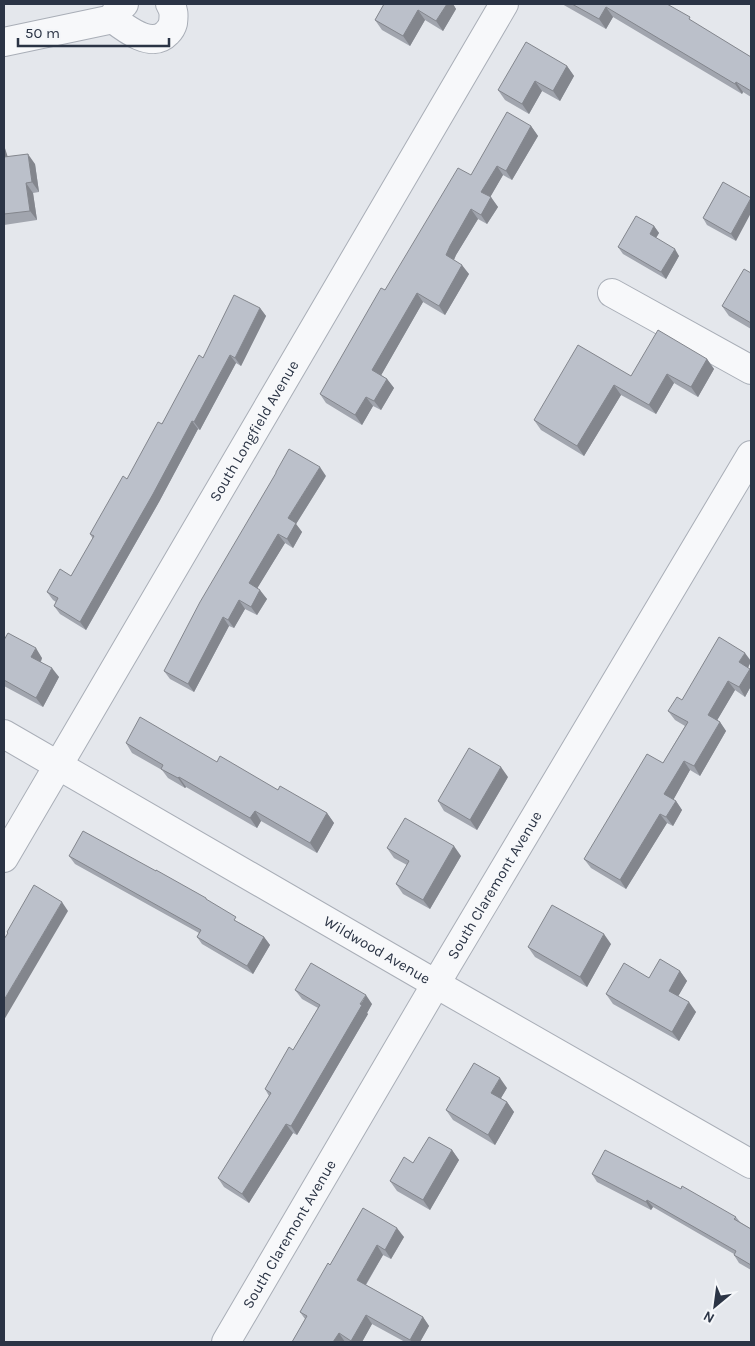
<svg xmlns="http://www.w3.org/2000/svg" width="755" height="1346" font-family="Karla,sans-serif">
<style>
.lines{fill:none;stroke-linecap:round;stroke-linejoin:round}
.minor-casing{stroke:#a9aeb7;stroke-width:30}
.minor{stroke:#f7f8fa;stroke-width:28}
.wall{fill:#a1a5ae}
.shaded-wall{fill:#83868d}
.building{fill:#bbc0ca;stroke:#83868d}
.labels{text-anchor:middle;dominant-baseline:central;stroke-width:4.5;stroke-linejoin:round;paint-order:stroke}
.street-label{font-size:15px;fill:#2b3445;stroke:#f4f6f9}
</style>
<rect width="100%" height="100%" fill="#e4e7ec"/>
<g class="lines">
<g class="minor-casing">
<g id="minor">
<path d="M124,4l-7,6 -4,9c13,10 39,30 54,14 3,-3 5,-6 6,-10 1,-8 1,-13 -3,-19"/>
<path d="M4,42l109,-23"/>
<path d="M612,293l139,77"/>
<path id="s1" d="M4,734l432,250 315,180"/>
<path id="s2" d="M4,858l500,-854"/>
<path id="s3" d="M226,1342l221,-377 304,-510"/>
</g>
</g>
<use href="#minor" class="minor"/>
</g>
<path class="wall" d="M384,4h69l3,5 -13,22 -18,-11 -15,26 -28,-16 -7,-10z
M562,4h105l27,19 57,34v40l-8,-5 -1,2 -129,-77 -7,12z
M567,66l7,10 -14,25 -18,-10 -13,23 -24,-14 -7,-10z
M531,126l7,10 -26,44 -9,-5 -13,22 8,10 -11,17 -9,-5 -22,36 -2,5 15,14 -24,41 -22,-13 -42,73 6,4 7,9 -13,22 -8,-4 -11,19 -36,-22 -6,-9 65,-104 86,-115z
M4,145l3,12 28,7 4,28 -6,1 4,27 -33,5z
M723,182l13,59 -29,-16 -4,-7z
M654,226l5,7 -3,5 23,18 -13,23 -43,-25 -5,-7z
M751,273v56l-22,-13 -7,-10z
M260,308l6,8 -25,50 -5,-3 -36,67 -2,-1 -39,73 -73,128 -26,-16 -6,-8 2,-4 -3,-2 -6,-8 24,-16 22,-37 -3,-5 37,-55 76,-121z
M707,359l7,10 -16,28 -24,-14 -18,31 -35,-19 -37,61 -43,-26 -7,-10 97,-44z
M326,476l-30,48 6,8 -9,16 -8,-5 -28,45 10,11 -10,16 -12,-6 -11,19 -5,-2 -35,66 -24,-13 -6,-8z
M4,640l38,18 -1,4 18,15 -16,30 -39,-21z
M751,661l-3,7 3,3v15l-6,11 -10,-7 -18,30 3,2 6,9 -26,45 -10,-6 -17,30 3,1 6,9 -9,16 -6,-3 -41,66 -35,-21 -7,-9 79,-96 22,-37 -10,-6 -7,-9 14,-11z
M126,743l91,19 110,51 7,10 -17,30 -56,-32 -4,7 -71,-41 -1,1 -17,-10 -6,-8 -30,-17z
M508,777l-31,53 -33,-19 -6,-10z
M387,848l74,8 -31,53 -27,-15 -7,-10 11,-19 -13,-7z
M69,856l171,67 24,14 6,8 -17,29 -51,-30 -5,-7 2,-4 -124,-69z
M611,944l-24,43 -52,-30 -7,-10z
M680,971l7,10 -9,15 18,16 -17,29 -66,-37 -7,-10 43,-16z
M295,990l77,14 -5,9 1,1 -71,121 -4,-2 -44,70 -25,-16 -6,-9 51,-82 -4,-7 28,-39 25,-42 -16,-9z
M507,1088l-6,10 6,4 7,10 -19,33 -42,-25 -7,-10z
M452,1150l7,10 -29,50 -33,-19 -7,-10 23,-18z
M592,1174l144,43 4,5 11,7v41l-12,-7 -5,-8v-1l-81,-47 -2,3 -54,-28z
M363,1208l41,29 -13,22 -8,-4 -17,30 57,32 6,9 -9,16h-15l-33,-18 -10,18h-70l13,-23 -5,-7 30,-47z"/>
<path class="shaded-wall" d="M447,4h6l3,5 -13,22 -7,-10z
M606,7l7,10 -7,12 -7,-10z
M418,10l7,10 -15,26 -7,-10z
M567,66l7,10 -14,25 -7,-10z
M535,81l7,10 -13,23 -7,-10z
M736,82l7,10 -1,2 -7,-10z
M531,126l7,10 -26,44 -6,-9z
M4,145l7,22 -7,-10z
M28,154l7,10 4,28 -7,-10z
M497,166l6,9 -15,26 -7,-9z
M26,183l7,10 4,27 -7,-9z
M491,197l7,10 -11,17 -6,-9z
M751,198v15l-15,28 -5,-7z
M471,209l7,10 -22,36 -4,9 -6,-9 4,-9z
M654,226l5,7 -5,8 -4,-7z
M675,249l4,7 -13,23 -5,-7z
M462,265l7,9 -24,41 -6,-9z
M417,293l6,9 -44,77 -7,-9z
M260,308l6,8 -25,50 -6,-8z
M230,355l6,8 -36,67 -6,-8z
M707,359l7,10 -16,28 -7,-10z
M667,374l7,9 -18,31 -7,-9z
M387,379l7,9 -13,22 -7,-9z
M614,385l7,10 -37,61 -7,-10z
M366,397l7,9 -11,19 -7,-10z
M192,421l6,8 -39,73 -73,128 -6,-8z
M320,467l6,9 -30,48 6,8 -9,16 -6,-9 1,-21z
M278,534l7,9 -30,49 -6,-9z
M260,590l7,9 -10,16 -6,-8z
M239,600l6,9 -11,19 -6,-8z
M223,617l6,9 -35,66 -6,-8z
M36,648l6,10 -4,9 -7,-10z
M745,653l6,8 -5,11 -7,-10z
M52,668l7,9 -16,30 -7,-9z
M750,669l1,2v15l-6,11 -6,-10z
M728,681l7,9 -20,34 -7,-9z
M720,722l6,9 -26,45 -6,-10z
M684,761l6,9 -19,34 -7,-10z
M501,767l7,10 -31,53 -7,-10z
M179,777l7,10 -1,1 -7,-10z
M676,801l6,9 -9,16 -7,-9z
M255,811l6,10 -4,7 -7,-10z
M327,813l7,10 -17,30 -7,-10z
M660,814l7,9 -41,66 -6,-9z
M454,846l7,10 -31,53 -7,-9z
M62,902l6,9 -64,109v-20z
M604,934l7,10 -24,43 -7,-10z
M264,937l6,8 -17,29 -6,-8z
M680,971l7,10 -11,19 -7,-9z
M366,995l6,9 -5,9 1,1 -71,121 -6,-9z
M689,1002l7,10 -17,29 -7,-9z
M500,1078l7,10 -9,15 -7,-10z
M507,1102l7,10 -19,33 -7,-10z
M286,1124l7,9 -44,70 -7,-9z
M452,1150l7,10 -29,50 -7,-10z
M647,1200l6,7 -2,3 -5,-8z
M397,1228l7,9 -13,22 -6,-9z
M377,1245l6,10 -20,34 -6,-9z
M366,1315l6,9 -10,18h-10l-1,-1z
M423,1317l6,9 -9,16h-8l-2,-2z
M339,1333l6,9h-12z"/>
<path class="building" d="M384,4h63l-11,17 -18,-11 -15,26 -28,-16z
M572,4h95l23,13 -1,2 62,38v34l-15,-9 -1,2 -129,-77 -7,12z
M526,42l41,24 -14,25 -18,-10 -13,23 -24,-14z
M507,112l24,14 -25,45 -9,-5 -16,26 10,5 -10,18 -10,-6 -21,37 -4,9 16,10 -23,41 -22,-13 -45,77 15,9 -13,22 -8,-4 -11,18 -35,-21 61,-106 4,2 73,-122 13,7z
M28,154l4,28 -6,1 4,28 -26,3v-57z
M723,182l28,16 -20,36 -28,-16z
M636,216l18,10 -4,8 25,15 -14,23 -43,-25z
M744,269l7,4v50l-29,-17z
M234,295l26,13 -25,50 -5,-3 -36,67 -2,-1 -39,73 -73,128 -26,-16 4,-8 -11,-6 13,-23 11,7 23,-40 -4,-2 33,-58 4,3 31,-57 4,2 37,-69 4,3z
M658,330l49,29 -16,28 -24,-13 -18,31 -35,-20 -37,61 -43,-26 44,-75 53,31z
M289,449l31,18 -32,51 8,5 -9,16 -9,-5 -29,49 11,7 -9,17 -12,-7 -11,20 -5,-3 -35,67 -24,-13 36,-69 76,-129v-1z
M8,633l28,15 -5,9 21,11 -16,30 -32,-18v-40z
M719,637l26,16 -6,9 11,7 -11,18 -11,-6 -20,34 12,7 -26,44 -10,-5 -20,33 12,7 -10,16 -6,-3 -40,66 -36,-21 63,-105 16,9 25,-41 -20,-11 9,-14 5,3z
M140,717l77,45 3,-6 58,34 2,-4 47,27 -17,30 -55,-32 -5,7 -71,-41 -1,1 -17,-9 2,-4 -37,-22z
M469,748l32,19 -31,53 -32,-19z
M405,818l49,28 -31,54 -27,-16 13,-23 -22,-13z
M83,831l73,40v-1l50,28v1l30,18 -2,3 30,17 -17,29 -50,-29 4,-7 -132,-74z
M34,885l28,17 -58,98v-61l4,-6 -1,-1z
M552,905l52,29 -24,43 -52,-30z
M660,959l20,12 -11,20 20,11 -17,30 -66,-38 18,-31 25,15z
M311,963l55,32 -6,9 2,1 -71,121 -5,-2 -44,70 -24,-16 53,-85 -6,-4 24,-42 4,3 27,-45 -25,-15z
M474,1063l26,15 -9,15 16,9 -19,33 -42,-25z
M429,1137l23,13 -29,50 -33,-19 14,-24 9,6z
M605,1150l76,39 1,-3 54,31 -2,2 17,10v36l-17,-10 2,-4 -89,-51 -1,2 -54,-28z
M363,1208l34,20 -12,22 -8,-5 -20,35 66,37 -13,23 -44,-25 -15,26 -12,-8 -6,9h-41l15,-26 -7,-4 28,-49 2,2z"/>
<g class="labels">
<g class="street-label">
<text stroke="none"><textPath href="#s2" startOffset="495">South Longfield Avenue</textPath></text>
<text stroke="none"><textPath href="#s3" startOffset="530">South Claremont Avenue</textPath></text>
<text stroke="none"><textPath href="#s1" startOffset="431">Wildwood Avenue</textPath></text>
<text stroke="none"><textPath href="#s3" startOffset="125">South Claremont Avenue</textPath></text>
</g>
</g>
<rect width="755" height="1346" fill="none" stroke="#2b3445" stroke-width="10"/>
<g transform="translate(715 1306) rotate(209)" stroke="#f4f6f9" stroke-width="4" paint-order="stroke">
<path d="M0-4L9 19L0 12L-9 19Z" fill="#2b3445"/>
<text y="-8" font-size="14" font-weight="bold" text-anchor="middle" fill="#2b3445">N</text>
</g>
<path d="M18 38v8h151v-8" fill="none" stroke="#2b3445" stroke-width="2.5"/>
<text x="25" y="38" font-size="15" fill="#2b3445" stroke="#f4f6f9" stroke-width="4" paint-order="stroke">50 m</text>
</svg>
